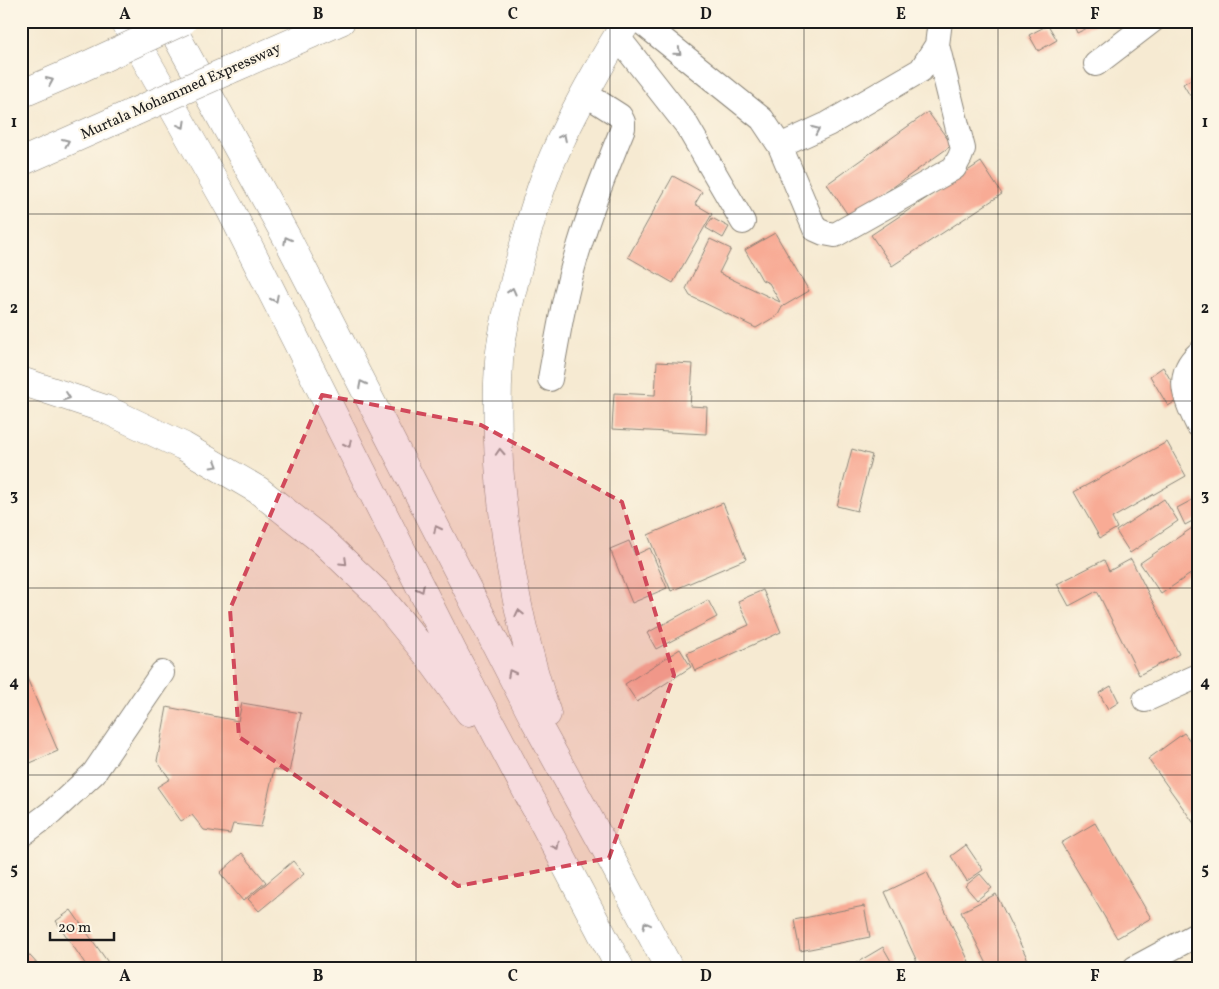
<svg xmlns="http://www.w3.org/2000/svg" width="1219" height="989" font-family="Vollkorn,serif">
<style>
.building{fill:#f8ab95}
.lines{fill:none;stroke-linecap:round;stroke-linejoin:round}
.minor-casing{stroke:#898377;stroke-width:26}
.major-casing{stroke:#898377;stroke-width:29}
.highway-casing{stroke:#898377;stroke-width:29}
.minor{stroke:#fff;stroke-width:24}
.major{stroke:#fff;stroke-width:28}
.highway{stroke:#fff;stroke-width:28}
.highway-bridge-casing{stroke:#898377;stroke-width:29;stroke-linecap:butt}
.highway-bridge{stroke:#fff;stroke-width:28}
.oneway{stroke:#999}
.marked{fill:#d1495b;fill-opacity:0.2;stroke:#d1495b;stroke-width:4;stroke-dasharray:10 6;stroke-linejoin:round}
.grid{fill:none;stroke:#1c1c1c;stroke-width:1;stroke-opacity:0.55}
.labels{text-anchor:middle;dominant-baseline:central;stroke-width:4.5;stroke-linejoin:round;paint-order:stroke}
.street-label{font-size:15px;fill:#1c1c1c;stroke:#fcf5e5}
.neatline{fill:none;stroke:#1c1c1c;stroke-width:2}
.grid-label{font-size:16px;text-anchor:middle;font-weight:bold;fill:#1c1c1c}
</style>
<rect width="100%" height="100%" fill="#fcf5e5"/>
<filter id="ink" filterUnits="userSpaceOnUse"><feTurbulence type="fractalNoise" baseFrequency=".02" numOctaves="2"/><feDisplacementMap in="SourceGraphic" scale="10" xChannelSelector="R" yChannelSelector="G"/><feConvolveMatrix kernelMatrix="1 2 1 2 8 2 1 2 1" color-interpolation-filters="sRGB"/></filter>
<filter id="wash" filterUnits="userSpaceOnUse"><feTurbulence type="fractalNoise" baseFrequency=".0096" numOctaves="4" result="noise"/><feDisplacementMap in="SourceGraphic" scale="20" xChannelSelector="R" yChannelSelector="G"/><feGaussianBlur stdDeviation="1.12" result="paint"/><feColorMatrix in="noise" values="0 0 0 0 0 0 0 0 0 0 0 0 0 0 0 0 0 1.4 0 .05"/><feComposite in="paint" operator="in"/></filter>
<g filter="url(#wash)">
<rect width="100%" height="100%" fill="#f6ead2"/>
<g id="blocks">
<path class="building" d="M1072,21h30l-25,12z
M1048,25l9,15 -19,11 -9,-16z
M1198,75v34l-15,-25z
M928,112l24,33 -102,73 -23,-34z
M981,162l21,32 -110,72 -21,-31z
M673,176l29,16 -7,12 17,10 -39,69 -45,-26z
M712,218l17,9 -6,11 -17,-10z
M775,233l34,58 -27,16 -4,8 -22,13 -66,-32 -4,-7 24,-50 21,10 -12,24 61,29 -11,-19 -7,-3 -17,-30z
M657,362l36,2 -3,42 17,1 -1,27 -94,-5 2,-36 41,2z
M1163,367l18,31 -13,8 -18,-30z
M1167,442l19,34 -74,42 5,10 -17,10 -26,-46z
M852,449l20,6 -15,56 -20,-5z
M1164,499l14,22 -48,32 -14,-22z
M1194,499l4,7v12l-13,7 -8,-17z
M723,503l23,56 -75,32 -23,-56z
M1198,524v45l-37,25 -21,-31z
M629,541l6,14 15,-7 17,40 -35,15 -22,-54z
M1131,559l48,95 -40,21 -42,-84 -28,15 -12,-22 47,-24 5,11z
M763,590l18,42 -86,39 -8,-18 62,-28 -11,-24z
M708,600l9,17 -61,32 -9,-16z
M680,649l11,18 -54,35 -12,-18z
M21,664l37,87 -37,16z
M1111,686l8,16 -11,7 -9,-16z
M242,703l59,10 -12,60 -15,-4 -13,58 -28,-3 -3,10 -26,-4 -12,-15 -11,6 -24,-34 13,-8 -13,-18 10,-54 71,14z
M1184,733l14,18v78l-50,-70z
M1095,823l56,95 -34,20 -56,-95z
M966,845l17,25 -16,11 -16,-25z
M242,853l24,29 -23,19 -23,-28z
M293,861l11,13 -45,37 -11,-12z
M927,872l45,96h-52l-35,-76z
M980,874l12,14 -15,12 -12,-14z
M996,894l36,74h-43l-28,-56z
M864,906l6,31 -70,14 -6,-31z
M71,910l41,58h-24l-32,-47z
M21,946l20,22h-20z
M883,947l12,21h-44v-2z"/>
</g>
</g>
<g filter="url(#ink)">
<use href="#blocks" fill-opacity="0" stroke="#898377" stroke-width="1"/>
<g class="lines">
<g class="minor-casing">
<path id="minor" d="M640,21l122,98 18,27 48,-22 93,-54 16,-25 3,-24
M617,36l69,88 57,98
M1096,64l56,-43
M780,146l35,83 9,4 11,2 119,-67 6,-11 3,-8 -26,-104
M1198,354c-24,22 -12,47 0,71
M550,379c8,-44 15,-89 29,-132 12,-40 28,-80 44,-119v-6l-3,-6 -36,-23
M1145,700l53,-24
M21,835l31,-23 42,-39 68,-100
M1135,968l63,-34"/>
</g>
<g class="major-casing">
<path id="major" d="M533,803l87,165
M609,855l60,113"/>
</g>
<g class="highway-casing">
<path id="highway" d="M124,21l106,188 223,443 80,151
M168,21l119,217 245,477 77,140
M227,71l114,-50
M21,94l58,-25
M21,162l111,-49
M21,381l84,28 78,37 75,44 66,52 52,50 50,61 43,59
M547,714c-37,-113 -55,-235 -48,-353 2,-26 11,-61 17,-86 9,-36 19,-73 33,-108 13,-32 30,-64 47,-94 10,-18 20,-36 32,-52"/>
</g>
<use href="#minor" class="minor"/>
<use href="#major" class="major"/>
<use href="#highway" class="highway"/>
<g class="highway-bridge-casing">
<path id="highway-bridge" d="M79,69l104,-48
M132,113l95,-42"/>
</g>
<use href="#highway-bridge" class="highway-bridge"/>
</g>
<defs><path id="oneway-chevron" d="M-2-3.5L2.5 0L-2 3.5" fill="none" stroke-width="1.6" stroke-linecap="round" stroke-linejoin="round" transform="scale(1.25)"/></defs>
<g class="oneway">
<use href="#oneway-chevron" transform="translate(678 52) rotate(39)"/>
<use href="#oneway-chevron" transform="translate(50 81) rotate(-24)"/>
<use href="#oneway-chevron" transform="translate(182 125) rotate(61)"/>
<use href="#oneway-chevron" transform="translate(816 130) rotate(-25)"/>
<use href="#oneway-chevron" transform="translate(563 137) rotate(-64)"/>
<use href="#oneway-chevron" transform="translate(66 142) rotate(-24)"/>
<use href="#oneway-chevron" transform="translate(287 240) rotate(-118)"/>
<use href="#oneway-chevron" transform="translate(512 291) rotate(-76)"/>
<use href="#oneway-chevron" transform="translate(275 299) rotate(63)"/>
<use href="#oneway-chevron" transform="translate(362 384) rotate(-117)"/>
<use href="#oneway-chevron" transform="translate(67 397) rotate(19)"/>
<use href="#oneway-chevron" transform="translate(348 444) rotate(63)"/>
<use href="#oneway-chevron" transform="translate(500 452) rotate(-93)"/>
<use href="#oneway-chevron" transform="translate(215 465) rotate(31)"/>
<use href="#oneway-chevron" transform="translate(437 529) rotate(-117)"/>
<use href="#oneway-chevron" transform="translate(344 562) rotate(44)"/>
<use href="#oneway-chevron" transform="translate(421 589) rotate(63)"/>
<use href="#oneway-chevron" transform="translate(519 613) rotate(-103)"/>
<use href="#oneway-chevron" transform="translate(511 673) rotate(-117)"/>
<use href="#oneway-chevron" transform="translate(556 846) rotate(62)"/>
<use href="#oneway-chevron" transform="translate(646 925) rotate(-118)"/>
</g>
</g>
<path class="marked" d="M322,395l159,30 141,77 52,173 -65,183 -151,28 -219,-149 -9,-128z"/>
<path class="grid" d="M222,21v947M416,21v947M610,21v947M804,21v947M998,21v947M21,214h1177M21,401h1177M21,588h1177M21,775h1177"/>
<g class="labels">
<g class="street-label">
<text transform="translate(181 92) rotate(-24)">Murtala Mohammed Expressway</text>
</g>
</g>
<rect width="1219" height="989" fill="none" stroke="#fcf5e5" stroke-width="55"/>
<path d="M50 932v8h64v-8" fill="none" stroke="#1c1c1c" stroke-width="2.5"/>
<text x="58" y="932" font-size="15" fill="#1c1c1c" stroke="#fcf5e5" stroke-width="4" paint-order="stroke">20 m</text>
<rect x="28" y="28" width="1164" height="934" class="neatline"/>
<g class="grid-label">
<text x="125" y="19">A</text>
<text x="318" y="19">B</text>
<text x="513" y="19">C</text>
<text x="706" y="19">D</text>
<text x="901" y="19">E</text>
<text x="1095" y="19">F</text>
<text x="14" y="127">1</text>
<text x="1205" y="127">1</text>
<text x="14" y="313">2</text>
<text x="1205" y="313">2</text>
<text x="14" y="500">3</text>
<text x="1205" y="500">3</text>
<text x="14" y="687">4</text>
<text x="1205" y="687">4</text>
<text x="14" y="874">5</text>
<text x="1205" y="874">5</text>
<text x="125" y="981">A</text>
<text x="318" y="981">B</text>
<text x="513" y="981">C</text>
<text x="706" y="981">D</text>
<text x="901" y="981">E</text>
<text x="1095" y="981">F</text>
</g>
</svg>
